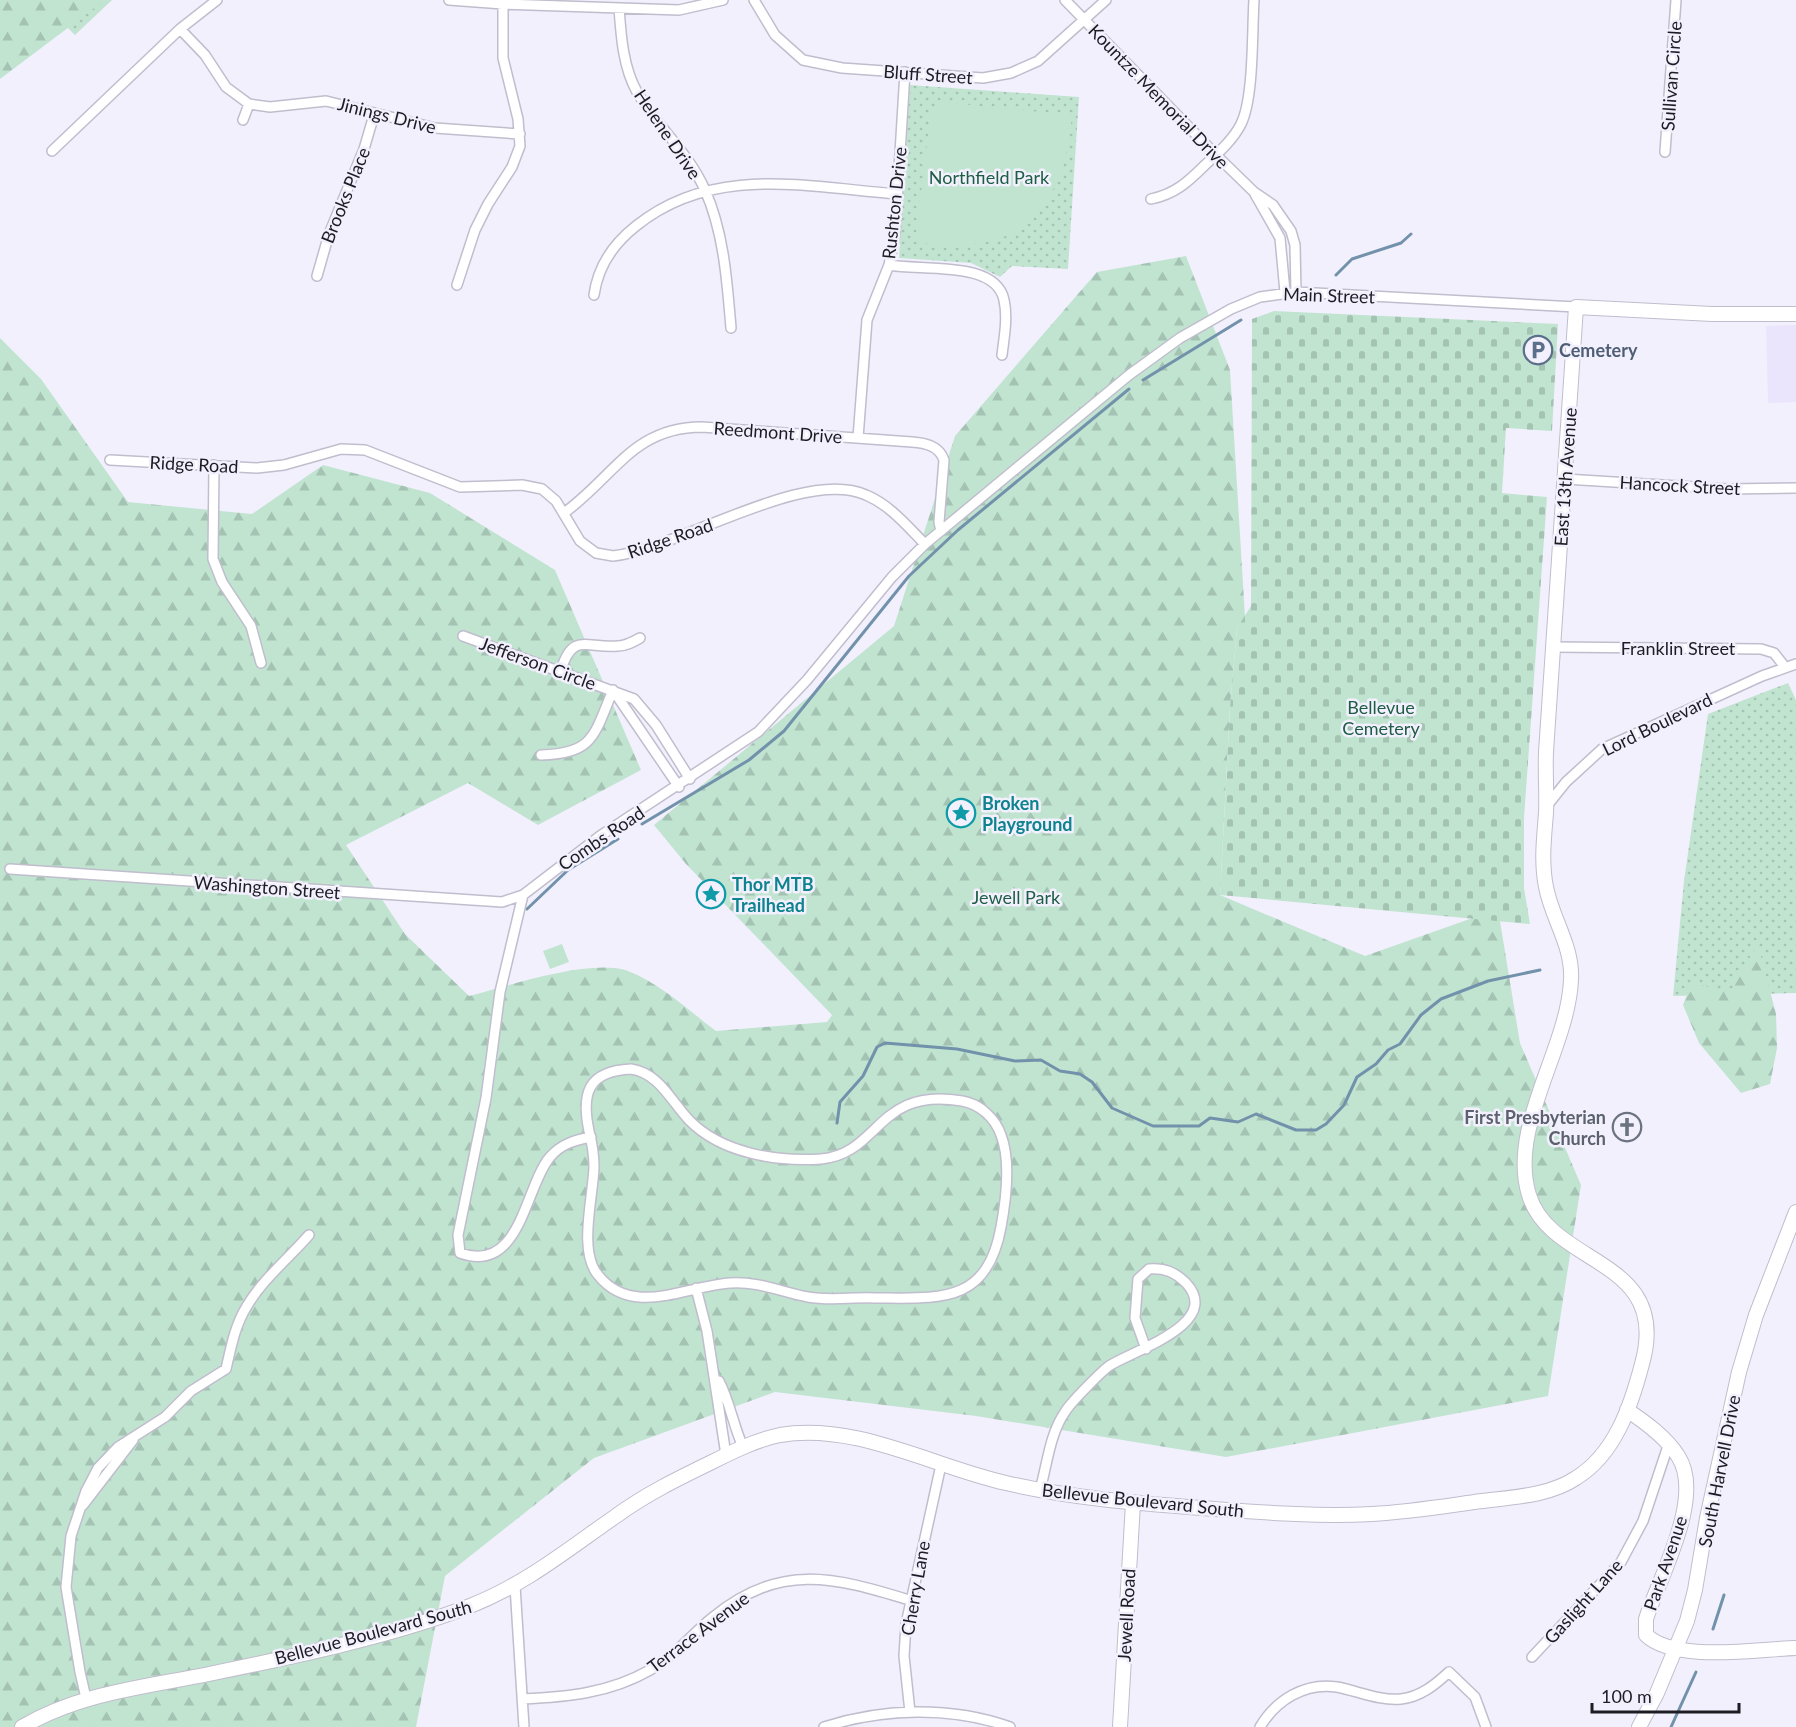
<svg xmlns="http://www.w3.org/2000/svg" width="1796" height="1727" font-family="Lato,sans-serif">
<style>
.built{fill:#eae5fd}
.grass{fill:url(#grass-dots)}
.forest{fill:url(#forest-firs)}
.cemetery{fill:url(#cemetery-stones)}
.garden{fill:#c1e4d1}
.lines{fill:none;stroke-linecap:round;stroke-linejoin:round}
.stream{stroke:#7292ab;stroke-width:3}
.street-casing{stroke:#c0bdcd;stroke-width:12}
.secondary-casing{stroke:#c0bdcd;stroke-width:16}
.street{stroke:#fff;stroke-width:9}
.secondary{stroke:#fff;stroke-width:14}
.labels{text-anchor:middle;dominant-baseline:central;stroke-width:5;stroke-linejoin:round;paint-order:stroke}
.street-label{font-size:18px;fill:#1d1c22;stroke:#f3f0fe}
.park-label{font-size:18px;fill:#1d5d43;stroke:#f3f0fe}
.service-label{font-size:18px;font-weight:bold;fill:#4e5e75;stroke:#f3f0fe;text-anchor:start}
.culture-label{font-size:18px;font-weight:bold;fill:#0d838f;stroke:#f3f0fe;text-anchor:start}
.worship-label{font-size:18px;font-weight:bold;fill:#5b616d;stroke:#f3f0fe;text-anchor:end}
</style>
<defs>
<pattern id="grass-dots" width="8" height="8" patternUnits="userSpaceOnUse" patternTransform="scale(1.5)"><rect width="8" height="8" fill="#c1e4d1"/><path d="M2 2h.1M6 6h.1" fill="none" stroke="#a5c3b3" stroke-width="1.8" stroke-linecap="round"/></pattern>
<pattern id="forest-firs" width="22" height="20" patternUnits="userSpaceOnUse" patternTransform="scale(1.5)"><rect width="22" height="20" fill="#c1e4d1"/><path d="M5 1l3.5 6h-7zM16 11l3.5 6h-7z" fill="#a5c3b3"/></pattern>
<pattern id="cemetery-stones" width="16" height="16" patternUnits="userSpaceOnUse" patternTransform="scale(1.5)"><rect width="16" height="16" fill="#c1e4d1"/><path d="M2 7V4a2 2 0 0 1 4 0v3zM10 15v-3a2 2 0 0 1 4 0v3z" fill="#a5c3b3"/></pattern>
</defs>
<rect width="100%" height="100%" fill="#f3f0fe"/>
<path class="built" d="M1796,325v77l-28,1 -2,-77z"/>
<path class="grass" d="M70,0h42l-37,35 -7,-7z
M910,85l169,12 -11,172 -56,-3 -12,11 -29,-14 -72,-5z
M1788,683l8,17v293l-123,3 11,-115 24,-167z"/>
<path class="forest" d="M0,0h105l-105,79z
M1186,256l44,114 15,247 -8,11 -7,79 -10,188 145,61 133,-47 22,134 61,142 -33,211 -322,61 -250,-41 -201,-24 -181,66 -149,118 -29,151h-416v-1389l41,41 87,123 124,12 71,-49 107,28 125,77 86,200 -103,55 -70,-42 -122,62 59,89 64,62c39,-10 122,-38 159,-25 32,12 61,40 88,60l111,-9 5,-7 -146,-151 -32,-39 240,-199 61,-190 142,-164z
M1758,945l18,69 1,34 -7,36 -29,9 -42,-50 -16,-38 9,-23 40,12 3,-14z"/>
<path class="cemetery" d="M1274,311l284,13 -6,107 -46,-3 -4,65 45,4 -23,321v70l6,36 -310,-29 10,-188 7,-79 14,-22 1,-287z"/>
<path class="garden" d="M941,102l131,13c-9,100 -55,143 -157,127l16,-132z
M562,944l7,18 -19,7 -7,-18z"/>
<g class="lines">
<path class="stream" d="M1336,275l16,-16 49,-16 10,-9
M1143,380l98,-60
M642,824l107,-64 35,-29 125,-155 49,-46 171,-141
M527,909l41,-39 50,-31
M837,1123l3,-21 23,-26 14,-29 8,-4 72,6 58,12 26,-1 19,11 20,3 12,8 20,26 41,18h46l11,-8 28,4 18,-8 40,16h20l10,-6 18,-19 13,-28 19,-13 12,-14 12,-6 21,-29 20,-16 47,-18 52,-11
M1713,1629l11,-34
M1671,1727l25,-55"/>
<g class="street-casing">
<path id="street" d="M449,0l54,4 176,6 44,-10
M754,0l21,35 28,25 39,8 141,10 28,-5 27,-12 68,-61
M1065,0l151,155 38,37 19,13 18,26 4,14 1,47
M619,8c2,28 4,59 18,84 20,35 50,58 68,98 19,43 22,91 26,138
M180,29l25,26 21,32 23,17 21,3 56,-6 109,27 85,6
M243,120l6,-16
M52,151l128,-122 37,-29
M1665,152l11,-152
M1255,194l25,44 5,54
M1151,199c24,-5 37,-17 54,-34 13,-12 28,-25 36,-41 13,-26 11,-93 13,-124
M889,265c32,6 107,-5 115,35 4,18 0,38 -2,55
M317,276l12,-42 35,-85 10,-34
M457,285l18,-55 13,-26 24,-37 8,-21 -2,-27 -15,-61v-54
M594,295c4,-29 19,-51 42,-69 77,-62 170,-39 261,-32
M858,438l9,-118 22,-55 6,-31 10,-162
M110,460l147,8 27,-3 57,-16 24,1 95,37 62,-2 20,4 14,12 24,40 16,12 17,3c68,-8 191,-89 253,-61 24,10 41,31 59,49
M214,465l-1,94 9,23 29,44 10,37
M1565,479l163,10 68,-1
M564,513c50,-36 69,-86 138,-86l210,15c14,1 27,4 32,18l-5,62 2,9
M463,636l171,63 22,26 34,54
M1553,647l208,2 13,4 11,14
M561,670c12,-39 26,-21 57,-24 8,0 15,-4 22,-8
M613,690l66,97
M541,755c53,-1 53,-20 72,-65
M1546,807l20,-25 36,-33 160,-73 34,-12
M10,869l492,33 21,-7
M631,1069c28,4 40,32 58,51 32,33 87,42 132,39 59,-5 56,-73 141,-58 18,3 33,17 39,34 10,26 5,65 0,92 -14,78 -62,71 -126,71 -23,-1 -45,3 -67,-1 -27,-5 -50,-16 -78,-14 -44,3 -98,35 -132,-8 -20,-24 -5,-77 -4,-108 0,-12 -2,-24 -5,-36 -8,-38 -1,-60 42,-62z
M591,1137c-16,3 -30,7 -41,20 -25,29 -29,118 -90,96l-2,-18 28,-137 14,-106 23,-97 77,-59 158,-104 49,-52 85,-103 33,-33 204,-169 51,-37 51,-29 29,-12 36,-5 280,15
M696,1288l11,43 19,124
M719,1381c11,21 14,44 24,66
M1040,1490c7,-25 10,-57 25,-78 5,-9 36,-40 44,-46 22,-15 115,-42 77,-83 -11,-11 -21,-15 -37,-14l-11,10 -3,39 11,31
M83,1505l50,-65
M515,1586l9,141
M1532,1657l89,-95 22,-41 26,-78
M86,1698l-6,-26 -14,-85 5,-51 15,-45 12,-23 20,-21 47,-30 26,-26 35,-22c5,-22 9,-44 21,-63 15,-26 42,-48 62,-71
M522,1699c45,-2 88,-6 128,-29 24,-13 41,-35 62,-52 67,-56 122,-41 197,-18
M910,1712l-6,-56 2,-32 35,-159
M824,1727c59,-19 127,-21 186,0
M1260,1727c16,-27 45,-45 77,-40 21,4 42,14 64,12 19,-2 34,-14 48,-27l26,25 11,30"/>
</g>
<g class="secondary-casing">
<path id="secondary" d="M1627,1410c18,12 39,27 51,46 27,41 -19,122 -32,163v16c29,28 112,14 150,13
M22,1727c58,-34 123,-40 187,-53 83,-17 184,-38 261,-68 56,-22 98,-57 146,-90 30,-22 63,-38 96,-54 22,-11 44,-22 68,-27 75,-13 154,32 226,48 64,15 129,20 195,25 57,4 114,9 171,6 37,-2 73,-8 110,-13 31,-4 67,-5 94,-23 39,-24 55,-72 66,-114 30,-107 -91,-97 -113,-169 -21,-68 39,-146 42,-215 2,-34 -19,-61 -25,-93 -5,-25 -2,-49 0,-74 1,-20 -1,-41 0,-61l30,-445 136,7h84
M1120,1727l13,-224
M1639,1727l18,-34 30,-72 8,-31 12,-72 32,-146 17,-57 40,-103"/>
</g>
<use href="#street" class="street"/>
<use href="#secondary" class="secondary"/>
</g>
<defs>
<g id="parking-ring" transform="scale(1.5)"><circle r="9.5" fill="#f3f0fe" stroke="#5c6f8a" stroke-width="1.5"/><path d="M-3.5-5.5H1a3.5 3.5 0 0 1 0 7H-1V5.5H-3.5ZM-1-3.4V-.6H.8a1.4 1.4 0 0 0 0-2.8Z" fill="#5c6f8a"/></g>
<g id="sight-ring" transform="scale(1.5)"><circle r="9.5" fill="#f3f0fe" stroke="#0f9aa8" stroke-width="1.5"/><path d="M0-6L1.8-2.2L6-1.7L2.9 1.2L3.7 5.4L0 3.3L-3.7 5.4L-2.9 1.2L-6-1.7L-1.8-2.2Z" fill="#0f9aa8"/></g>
<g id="church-ring" transform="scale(1.5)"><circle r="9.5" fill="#f3f0fe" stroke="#6b7280" stroke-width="1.5"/><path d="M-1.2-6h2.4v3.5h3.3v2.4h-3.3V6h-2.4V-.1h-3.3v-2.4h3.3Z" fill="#6b7280"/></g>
</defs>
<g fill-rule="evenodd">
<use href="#parking-ring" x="1538" y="350"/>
<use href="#sight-ring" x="961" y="813"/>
<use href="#sight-ring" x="711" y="894"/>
<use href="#church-ring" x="1627" y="1127"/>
</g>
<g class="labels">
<g class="street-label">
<text transform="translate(928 74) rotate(4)">Bluff Street</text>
<text transform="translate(1671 76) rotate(-86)">Sullivan Circle</text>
<text transform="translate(1159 96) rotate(46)">Kountze Memorial Drive</text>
<text transform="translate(387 115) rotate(14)">Jinings Drive</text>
<text transform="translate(668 134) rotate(56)">Helene Drive</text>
<text transform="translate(345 195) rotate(-68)">Brooks Place</text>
<text transform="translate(894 203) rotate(-84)">Rushton Drive</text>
<text transform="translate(1329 295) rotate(2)">Main Street</text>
<text transform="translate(778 432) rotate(4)">Reedmont Drive</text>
<text transform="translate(194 464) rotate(3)">Ridge Road</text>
<text transform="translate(1565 477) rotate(-86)">East 13th Avenue</text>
<text transform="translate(1680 485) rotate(3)">Hancock Street</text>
<text transform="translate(670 538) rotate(-19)">Ridge Road</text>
<text x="1678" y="648">Franklin Street</text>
<text transform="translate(538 663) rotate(20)">Jefferson Circle</text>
<text transform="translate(1657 724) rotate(-26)">Lord Boulevard</text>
<text transform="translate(601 838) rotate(-34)">Combs Road</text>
<text transform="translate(267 887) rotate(4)">Washington Street</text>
<text transform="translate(1719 1471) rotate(-79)">South Harvell Drive</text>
<text transform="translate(1143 1500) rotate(6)">Bellevue Boulevard South</text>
<text transform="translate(1665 1563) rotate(-71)">Park Avenue</text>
<text transform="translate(915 1588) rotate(-80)">Cherry Lane</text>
<text transform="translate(1583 1601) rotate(-48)">Gaslight Lane</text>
<text transform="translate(1126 1615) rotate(-87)">Jewell Road</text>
<text transform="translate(373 1632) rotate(-15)">Bellevue Boulevard South</text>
<text transform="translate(698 1632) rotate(-37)">Terrace Avenue</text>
</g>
<g class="park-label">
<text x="989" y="177">Northfield Park</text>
<text x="1381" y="707">Bellevue<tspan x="1381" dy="21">Cemetery</tspan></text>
<text x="1016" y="897">Jewell Park</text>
</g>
<g class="service-label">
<text x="1559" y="350">Cemetery</text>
</g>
<g class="culture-label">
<text x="982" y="803">Broken<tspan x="982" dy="21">Playground</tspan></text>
<text x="732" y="884">Thor MTB<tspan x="732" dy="21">Trailhead</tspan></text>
</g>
<g class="worship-label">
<text x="1606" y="1117">First Presbyterian<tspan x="1606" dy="21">Church</tspan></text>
</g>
</g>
<path d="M1592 1703v9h147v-9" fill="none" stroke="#1d1c22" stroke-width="3"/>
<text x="1601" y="1703" font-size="18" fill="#1d1c22" stroke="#f3f0fe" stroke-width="4.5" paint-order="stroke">100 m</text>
</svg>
